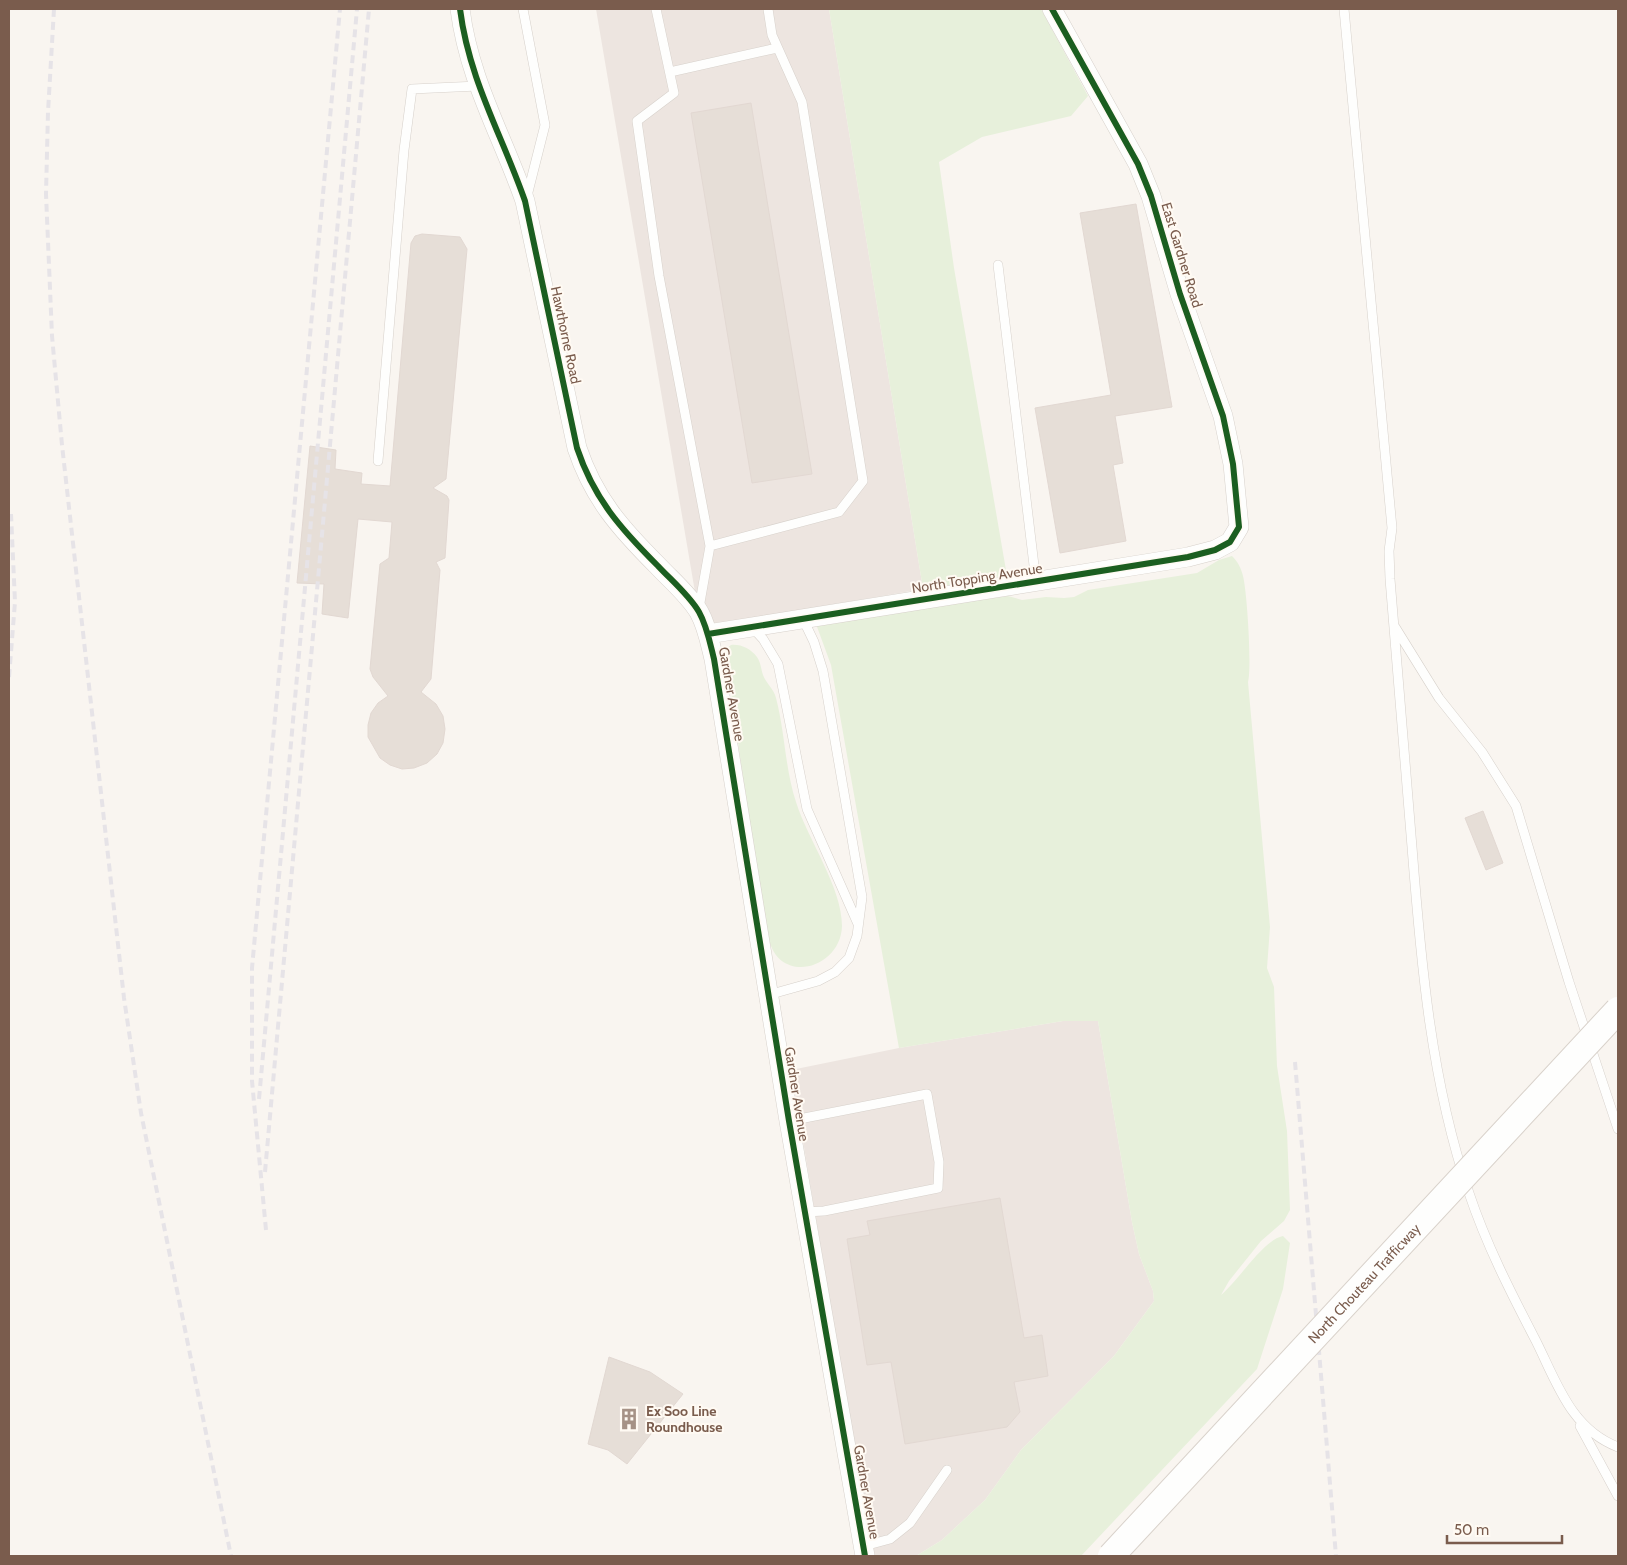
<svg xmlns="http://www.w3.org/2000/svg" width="1627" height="1565" font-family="Cabin,sans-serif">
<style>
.industrial{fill:#ede5e0}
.green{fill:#e7f0db}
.building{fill:#e6ded7;stroke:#e2d8d2}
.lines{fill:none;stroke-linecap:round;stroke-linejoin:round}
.service-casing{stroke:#d7d1cb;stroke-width:10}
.minor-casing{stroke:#d7d1cb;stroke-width:20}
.service{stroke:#fefefd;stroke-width:9}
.minor{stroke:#fefefd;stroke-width:19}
.rail{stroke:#e6e3e7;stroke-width:4;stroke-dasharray:8 5;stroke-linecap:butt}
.secondary-bridge-casing{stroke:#d9d2cb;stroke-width:28;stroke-linecap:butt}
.secondary-bridge{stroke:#fefefd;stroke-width:26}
.cycleway-casing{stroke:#fffaf3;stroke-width:9}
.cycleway{stroke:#1b5e20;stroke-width:6}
.labels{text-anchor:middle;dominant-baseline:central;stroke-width:4;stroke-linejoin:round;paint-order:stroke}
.street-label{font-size:14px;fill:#7a5c4d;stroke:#fffaf3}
.poi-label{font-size:14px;font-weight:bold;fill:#7a5c4d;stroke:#fffaf3;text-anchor:start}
</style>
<rect width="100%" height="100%" fill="#f9f5f0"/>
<path class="industrial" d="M596,9h233l94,580 -212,36 -15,-27z
M1063,1021h35l34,201 7,32 14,37 1,10 -40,55 -93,94 -36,50 -43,40 -26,16h-43l-82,-486 108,-22z"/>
<path class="green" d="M829,9h212l47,87 -17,20 -89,21 -43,25 15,106 53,308 -84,13z
M1232,556c6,6 9,12 11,20 4,15 9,92 5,106l22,245 -3,41 7,19 3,79 10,65 3,79 -6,11 -23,20 -32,40 -8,14c18,-15 42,-55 62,-59l7,7 -7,46 -26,80 -176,187h-165l26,-16 43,-40 36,-50 93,-94 40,-55 -1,-10 -14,-37 -7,-32 -34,-201h-35l-164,27 -68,-383 -15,-41 192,-28 14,4 24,-3 18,1 10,-1 14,-7 109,-17 22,-13z
M731,645c10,-1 20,4 26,12 4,6 4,12 6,18 3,8 11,14 13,23 9,34 9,71 20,104 12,38 46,85 46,124 -1,42 -61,60 -73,14l-26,-162 -17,-122 1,-8z"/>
<path class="building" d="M751,103l61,371 -60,9 -61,-370z
M1136,204l36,203 -57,9 8,47 -10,2 13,76 -66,12 -25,-145 76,-13 -31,-182z
M422,234l38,3 7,12 -21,230 -13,9 14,8 2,4 -4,58 -9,4 4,8 -9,109 -10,13 15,12 7,12 2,13 -2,14 -6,11 -10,9 -13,5 -12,1 -12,-4 -10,-7 -12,-21v-12l3,-12 7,-10 10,-7 -15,-19 -3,-8 10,-105 9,-6 3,-36 -34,-3 -10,99 -26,-4 2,-30 -27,-1 13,-137 26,4 -1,19 27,4 -1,11 29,2 21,-243 4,-7z
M1483,811l20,52 -17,7 -21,-52z
M1000,1198l24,140 18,-3 6,41 -34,6 6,30 -13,15 -102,17 -14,-82 -24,3 -20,-126 23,-4 -3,-14z
M609,1357l41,15 33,22 -56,70 -19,-14 -20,-6z"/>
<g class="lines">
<g class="service-casing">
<path id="service" d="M523,9l22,116 -18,71
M656,9l18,84 -37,28 22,155 51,270 -11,62
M1344,9l48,519 -3,23 1,28c7,89 15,179 22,268 9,116 19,235 57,346 17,51 42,100 67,148 21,42 35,88 82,106
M670,72l107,-24
M998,265l38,317
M378,461l26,-311 8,-61 66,-3
M710,546l129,-34 24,-31 -61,-379 -30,-67 -4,-26
M752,627l11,12 15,25 29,145 51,115
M1395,627l44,71 43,54 34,54 53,176 49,147
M768,995l50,-14 17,-9 14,-14 8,-22 5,-39 -39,-226 -9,-29 -11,-23
M789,1121l138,-27 12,68 -1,26 -114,23 -19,1
M1580,1426l38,70
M864,1546l26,-7 20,-16 37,-53"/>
</g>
<g class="minor-casing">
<path id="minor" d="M460,9c9,71 42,126 65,192l52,247c17,51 44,81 81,118 13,14 31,29 41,46 8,14 11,31 15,47l75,462 76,435
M708,634l480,-77 27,-7 15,-8 9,-15 -6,-63 -10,-48 -43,-122 -29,-98 -13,-32 -86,-155"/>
</g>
<use href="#service" class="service"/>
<use href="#minor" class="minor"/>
<path class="rail" d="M54,9l-6,103 -2,82 6,142 10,109 62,553 17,115 90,443
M9,677l6,-75 -4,-88
M1295,1062l41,494
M259,1099l98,-1090
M265,1172l104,-1163
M266,1230l-14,-149v-113l88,-959"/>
<g class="secondary-bridge-casing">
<g id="secondary-bridge">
<path id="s1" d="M1111,1556l507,-546"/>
</g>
</g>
<use href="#secondary-bridge" class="secondary-bridge"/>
<g class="cycleway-casing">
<path id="cycleway" d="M460,9c9,71 42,126 65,192l52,247c17,51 44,81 81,118 13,14 31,29 41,46 8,14 11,31 15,47l75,462 76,435
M708,634l480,-77 27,-7 15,-8 9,-15 -6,-63 -10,-48 -43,-122 -29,-98 -13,-32 -86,-155"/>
</g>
<use href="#cycleway" class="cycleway"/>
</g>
<defs>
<g id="building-bare" transform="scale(1.725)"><path d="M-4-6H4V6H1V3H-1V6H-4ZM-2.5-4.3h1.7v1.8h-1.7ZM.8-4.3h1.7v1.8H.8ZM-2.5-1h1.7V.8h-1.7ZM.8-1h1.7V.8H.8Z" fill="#a69286" stroke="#fffaf3" stroke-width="2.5" paint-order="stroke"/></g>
</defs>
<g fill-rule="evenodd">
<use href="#building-bare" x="629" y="1419"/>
</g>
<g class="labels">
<g class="street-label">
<text transform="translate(1182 255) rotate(73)">East Gardner Road</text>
<text transform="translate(566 335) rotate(78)">Hawthorne Road</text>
<text transform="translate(977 578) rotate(-9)">North Topping Avenue</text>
<text transform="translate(732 694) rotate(80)">Gardner Avenue</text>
<text transform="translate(797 1094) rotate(81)">Gardner Avenue</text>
<text stroke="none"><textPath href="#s1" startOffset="372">North Chouteau Trafficway</textPath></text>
<text transform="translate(867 1492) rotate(80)">Gardner Avenue</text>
</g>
<g class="poi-label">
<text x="646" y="1411">Ex Soo Line<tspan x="646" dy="16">Roundhouse</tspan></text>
</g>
</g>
<rect width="1627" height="1565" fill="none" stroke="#7a5c4d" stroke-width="20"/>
<path d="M1447 1535v8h115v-8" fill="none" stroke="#7a5c4d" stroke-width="2.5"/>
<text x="1454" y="1535" font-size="15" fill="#7a5c4d" stroke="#fffaf3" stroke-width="4" paint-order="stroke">50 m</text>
</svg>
